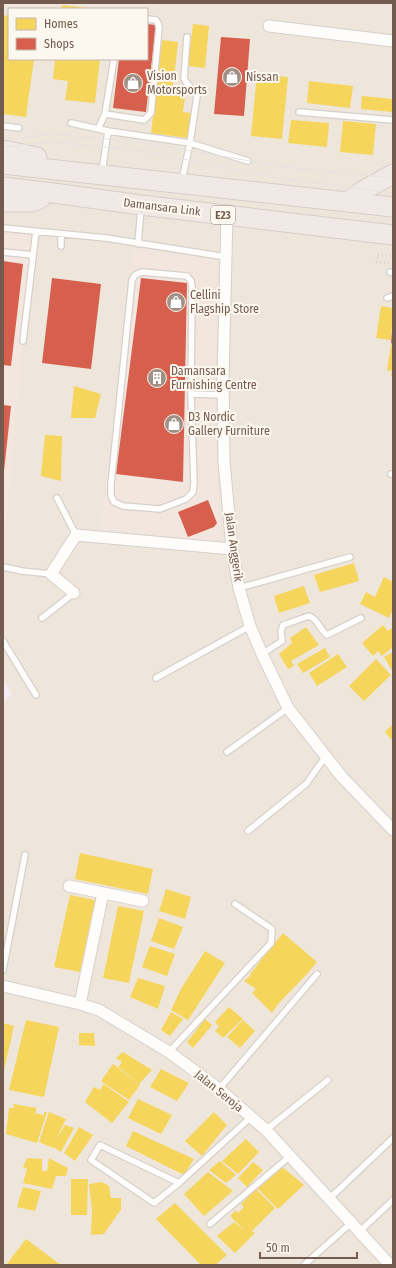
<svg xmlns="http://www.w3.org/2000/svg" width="396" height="1268" font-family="'Fira Sans Condensed',sans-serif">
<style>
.residential{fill:#eee6db;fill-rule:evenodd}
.commercial{fill:#f3e6df}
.education{fill:#f3ecf2}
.homes{fill:#f6d55c}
.shops{fill:#d6604d}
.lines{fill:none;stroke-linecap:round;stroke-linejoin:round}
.service-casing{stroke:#d6d0cb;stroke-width:8}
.minor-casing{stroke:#d6d0cb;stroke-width:13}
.motorway-casing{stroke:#d5cdc8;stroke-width:21}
.path{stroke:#d9d2cf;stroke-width:2.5;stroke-dasharray:1 3;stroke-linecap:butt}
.service{stroke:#fefdfc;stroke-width:5.5}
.minor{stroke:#fefdfc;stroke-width:11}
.motorway{stroke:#f0e9e5;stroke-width:19}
.tram{stroke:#e5e3e4;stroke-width:1}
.labels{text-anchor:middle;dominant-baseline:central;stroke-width:4;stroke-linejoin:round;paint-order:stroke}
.shield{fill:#fdf8ef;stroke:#9c8a7f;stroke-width:1}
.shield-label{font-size:11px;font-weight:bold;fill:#735b4f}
.poi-label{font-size:12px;fill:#735b4f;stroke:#fdf8ef;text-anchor:start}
.street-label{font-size:12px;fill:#735b4f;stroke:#fdf8ef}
</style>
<rect width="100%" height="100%" fill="#f6f3ed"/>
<path class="residential" d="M3,3h390v1262h-390zM9,9h138v50h-138z"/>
<path class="commercial" d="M3,232l29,2 -26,294h-3z
M134,250l82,10 -2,167 8,115 -121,-13z"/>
<path class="education" d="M3,679l9,15 -9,9z"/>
<path class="homes" d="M62,5l28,3v1h-28z
M3,15l6,1v43h25l-8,58 -23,-3z
M193,24l16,2 -4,42 -17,-2z
M162,40l16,2 -5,45 13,2 -3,23 8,1 -3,25 -37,-5z
M55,59h45l-5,44 -30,-3 3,-19 -15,-2z
M257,74l31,3 -6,62 -31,-3z
M309,81l44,5 -3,22 -43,-5z
M362,96l31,3v13l-32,-3z
M291,120l38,3 -2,24 -39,-4z
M343,121l33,3 -3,31 -33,-3z
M381,306l12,2 -2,32 -15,-2z
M391,345h2v31h-2l1,-5 -5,-1z
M74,386l27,8 -6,24h-24z
M45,435l17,1 -1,45 -20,-5z
M354,563l5,18 -39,11 -6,-17z
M384,577l9,5v27l-4,9 -29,-14 6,-12 9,5z
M304,586l6,17 -31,10 -5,-17z
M383,625l5,6 5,-4v20l-11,9 -4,-5 -5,5 -11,-13z
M306,627l13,18 -28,16 3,5 -6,3 -9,-15 13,-11 -2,-5z
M325,648l5,9 -27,16 -6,-9z
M393,652v20l-9,-15z
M338,654l9,13 -30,19 -8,-13z
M376,659l15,16 -27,26 -15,-15z
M393,724v17l-8,-9z
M80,853l73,16 -5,25 -73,-15z
M166,889l25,8 -6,22 -26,-8z
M70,895l25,5 -15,72 -26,-5z
M118,906l26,5 -15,72 -26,-5z
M159,918l24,9 -9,22 -23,-8z
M283,933l34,29 -10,12 -28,29 -7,10 -20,-20 4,-4 -12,-8 7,-6 -1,-1 15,-19z
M150,946l25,8 -8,22 -25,-9z
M205,951l20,12 -37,57 -17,-10 10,-21z
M138,978l27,8 -7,23 -28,-12z
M229,1007l14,12 -20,19 -8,-7 4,-4 -4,-5z
M171,1012l12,7 -13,17 -9,-6z
M205,1019l7,6 -19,23 -6,-6z
M26,1020l33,7 -15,70 -35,-7z
M243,1020l12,11 -15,17 -13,-11z
M3,1023l11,3 -10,44h-1z
M79,1033h15l1,13 -16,-1z
M123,1052l29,18 -13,14 -21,-17 4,-5 -6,-4z
M113,1064l27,21 -11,15 -28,-19z
M161,1069l28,14 -12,18 -27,-14z
M104,1084l25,18 -17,21 -27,-21 9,-15 6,3z
M138,1099l34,16 -11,19 -33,-16z
M13,1104l24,4 -2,5 9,2v-3h3l-10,31 -31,-9 3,-26h5z
M49,1112l17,7 -10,21 9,-15 9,3 -13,24 -8,-5v1l-14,-6z
M214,1112l13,13 -25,31 -17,-15z
M79,1127l14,8 -18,26 -11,-8z
M133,1131l61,28 -10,16 -58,-29z
M246,1139l13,13 -21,22 -16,-13z
M27,1158l15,1v12h5l2,-13 19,10 -2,8h-10l-4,13 -29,-6 4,-14 -4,-2z
M220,1161l16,14 -10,8 -17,-13z
M253,1162l10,8 -16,17 -9,-9z
M281,1166l23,19 -26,24 -22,-22z
M208,1172l25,19 -29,25 -20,-22z
M71,1179h17l-1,36h-16z
M102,1182l7,4 2,12h10v11l1,-1 -18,26 -13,1 1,-24 -3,-27z
M23,1187l18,4 -6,20 -18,-4z
M256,1189l19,19 -23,23 3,2 -20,20 -18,-17 17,-14 11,9 -15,-15 6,-6 2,3 6,-6 -3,-3z
M175,1203l52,52 -12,10h-14l-45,-46z
M26,1239l35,26h-55z"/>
<path class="shops" d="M147,24l9,1 -10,87 -33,-4 6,-49h28z
M221,37l29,2 -6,77 -30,-2z
M3,261l20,3 -12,102 -8,-1z
M52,278l49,6 -10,85 -49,-6z
M141,278l46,5 -4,199 -67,-8z
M392,331l1,1v12l-2,-1z
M3,405l8,1 -7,65h-1z
M208,500l9,23 -3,4 -26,10 -10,-25z"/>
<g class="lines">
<g class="service-casing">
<path id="service" d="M299,112l94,8
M105,114l39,6 7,-7 8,-85 -1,-5 -2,-3 -9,-1
M71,123l37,8 82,12 58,18
M3,126l16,2
M98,129l7,-15 9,-55
M102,172l6,-41
M182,180l8,-37 7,-47 -13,-17 3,-42
M3,228l103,10 120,19
M138,244l3,-36
M61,246v-12
M3,252l30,3
M142,272l45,4 4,5 1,6 -1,107 3,89 -1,9 -7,7 -26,10 -37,-3 -9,-4 -3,-6v-12l21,-204 3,-5z
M390,272l3,1
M387,298l6,-2
M23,341l13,-110
M191,394l32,1
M391,474h2
M57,498l19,37
M3,567l19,4 29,3
M239,588l111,-31
M42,618l32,-25
M3,641l33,54
M262,654l20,-13 -1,-10 2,-6 26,-9c10,4 10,13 18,19l34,-17
M156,678l94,-52
M227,752l61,-44
M248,831l58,-47 20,-28
M3,970l22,-115
M169,1052l102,-109 1,-14 -37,-25
M219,1089l98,-115
M266,1130l62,-50
M179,1183l-25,20 -63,-43 9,-15 79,38 72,-66
M329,1199l64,-61
M210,1224l79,-67
M359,1232l34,-32
M304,1265l47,-42"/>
</g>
<g class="minor-casing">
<path id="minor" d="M269,26l124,15
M227,215l-4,163 1,83 8,88 7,39 11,38 12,28 26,54 54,69 51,53
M74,593l-23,-19 25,-39 156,14
M69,886l74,15
M3,986l77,18 19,6 70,42 50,37 47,41 124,135
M80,1004l23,-111"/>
</g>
<g class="motorway-casing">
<path id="motorway" d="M3,150l34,7
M3,164l390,43
M3,187l50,6 88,12 252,30
M3,202h29l9,-4
M347,202l17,-12 29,-16"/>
</g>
<path class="path" d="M389,263l-12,-1v-7l16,1"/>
<use href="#service" class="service"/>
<use href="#minor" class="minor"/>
<use href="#motorway" class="motorway"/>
<path class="tram" d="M3,140l51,-6 85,8 146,25 108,11
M3,147l50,-5 90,9 140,28 110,14"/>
</g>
<defs>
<g id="shop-disc" transform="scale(1)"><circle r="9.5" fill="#a19086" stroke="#fdf8ef"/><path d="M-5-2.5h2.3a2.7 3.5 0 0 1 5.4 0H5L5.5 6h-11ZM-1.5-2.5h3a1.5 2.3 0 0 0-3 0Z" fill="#fff"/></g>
<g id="building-disc" transform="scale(1)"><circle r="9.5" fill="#a19086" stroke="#fdf8ef"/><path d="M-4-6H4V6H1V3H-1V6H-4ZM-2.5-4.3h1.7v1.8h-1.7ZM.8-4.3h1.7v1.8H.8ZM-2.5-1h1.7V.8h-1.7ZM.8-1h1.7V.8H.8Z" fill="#fff"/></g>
</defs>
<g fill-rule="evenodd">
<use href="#shop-disc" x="232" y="77"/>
<use href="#shop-disc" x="133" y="83"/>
<use href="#shop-disc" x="176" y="302"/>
<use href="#building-disc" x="157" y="378"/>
<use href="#shop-disc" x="174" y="424"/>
</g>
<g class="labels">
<rect class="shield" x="211" y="206" width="24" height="18" rx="3"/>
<g class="shield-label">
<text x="223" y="215">E23</text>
</g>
<g class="poi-label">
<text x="147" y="76">Vision<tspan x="147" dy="14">Motorsports</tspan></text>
<text x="246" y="77">Nissan</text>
<text x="190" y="295">Cellini<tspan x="190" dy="14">Flagship Store</tspan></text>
<text x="171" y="371">Damansara<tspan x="171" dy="14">Furnishing Centre</tspan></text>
<text x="188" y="417">D3 Nordic<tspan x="188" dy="14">Gallery Furniture</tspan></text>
</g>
<g class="street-label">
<text transform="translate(162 207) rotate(7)">Damansara Link</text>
<text transform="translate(234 547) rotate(82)">Jalan Anggerik</text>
<text transform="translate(219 1091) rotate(39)">Jalan Seroja</text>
</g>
</g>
<rect width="396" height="1268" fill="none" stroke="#735b4f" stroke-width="8"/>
<rect x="8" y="8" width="140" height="52" fill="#fdf8ef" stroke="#c6b9af"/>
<rect x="16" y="18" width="20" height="12" fill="#f6d55c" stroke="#c6b9af"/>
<text x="44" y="28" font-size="12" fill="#735b4f">Homes</text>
<rect x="16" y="38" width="20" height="12" fill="#d6604d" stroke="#c6b9af"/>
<text x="44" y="48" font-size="12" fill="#735b4f">Shops</text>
<path d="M260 1252v6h97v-6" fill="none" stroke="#735b4f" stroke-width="2"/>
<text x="266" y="1252" font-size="12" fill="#735b4f" stroke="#fdf8ef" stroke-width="3" paint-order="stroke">50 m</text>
</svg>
